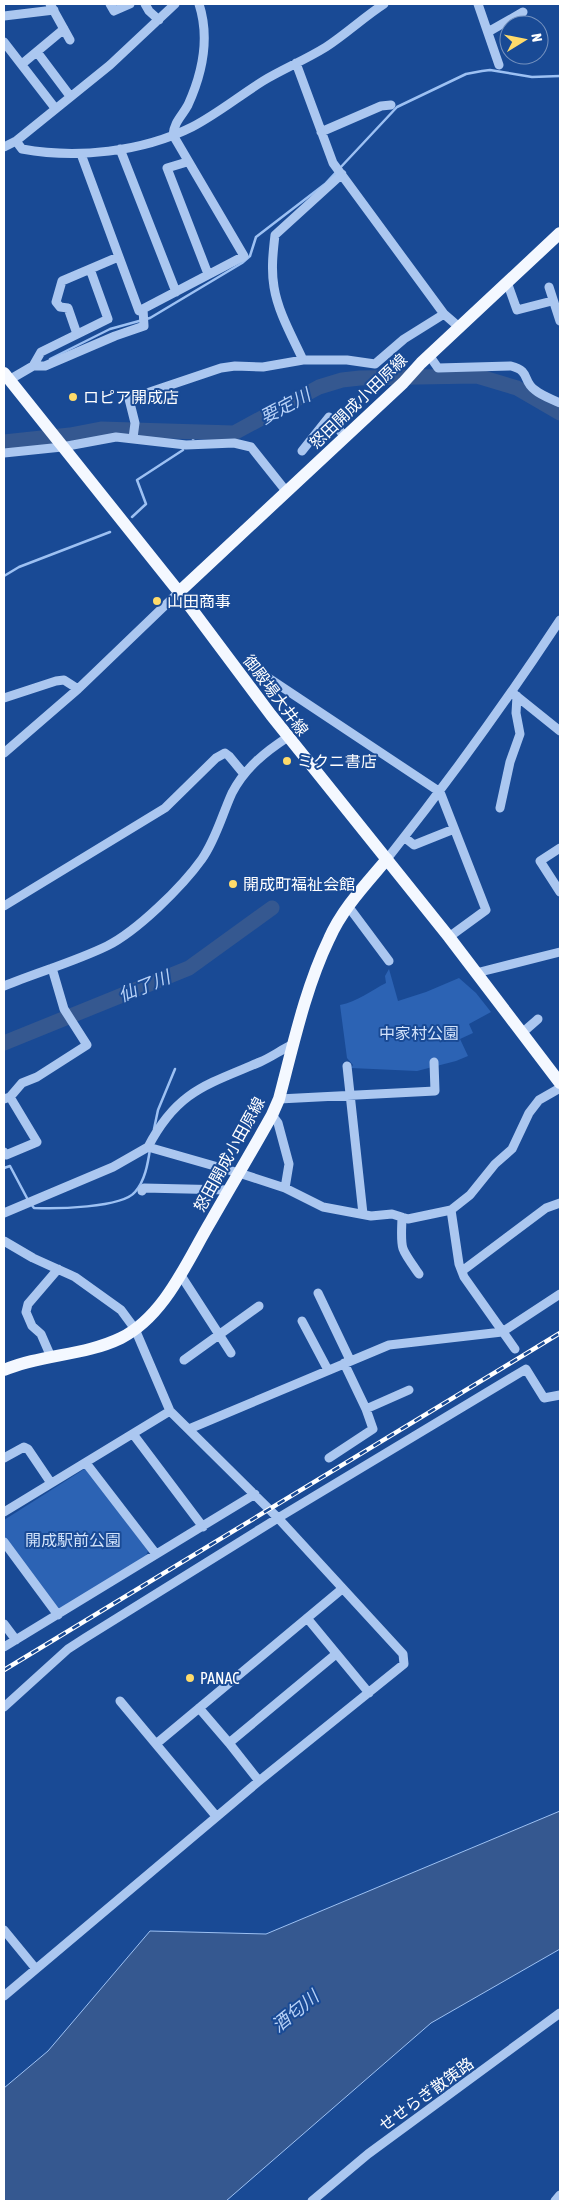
<svg xmlns="http://www.w3.org/2000/svg" width="564" height="2205" font-family="'Asap Condensed','Noto Sans JP',sans-serif">
<style>
.green{fill:#2c63b4}
.water{fill:#355890;stroke:#9dc1f3}
.lines{fill:none;stroke-linecap:round;stroke-linejoin:round}
.stream{stroke:#9dc1f3;stroke-width:2.5}
.river{stroke:#355890;stroke-width:15}
.minor{stroke:#abc7f0;stroke-width:9}
.major{stroke:#f4f8ff;stroke-width:12}
.rail-casing{stroke:#fff;stroke-width:4.5}
.rail{stroke:#194a95;stroke-width:2.5;stroke-dasharray:8;stroke-linecap:butt}
.poi-dot{fill:#ffdb6a;stroke:#194a95;stroke-width:2}
.labels{text-anchor:middle;dominant-baseline:central;stroke-width:4;stroke-linejoin:round;paint-order:stroke}
.poi-label{font-size:16px;fill:#fff;stroke:#194a95;text-anchor:start}
.street-label{font-size:16px;fill:#fff;stroke:#194a95}
.park-label{font-size:16px;fill:#d2e3fb;stroke:#194a95}
.water-label{font-size:18px;font-style:italic;fill:#b7d1f7;stroke:#194a95}
</style>
<rect width="100%" height="100%" fill="#194a95"/>
<path class="green" d="M389,969l9,32 28,-9 33,-14 17,15 15,19 -22,12 4,9 -13,6 8,17 -12,5 -39,10 -66,-3 2,-3 -6,-7 -7,-53c17,-3 32,-15 46,-22l-1,-7z
M86,1468l62,83 -3,7 -85,54 -56,-74v-18z"/>
<path class="water" d="M560,1811v138l-129,74 -205,178h-222v-113l44,-37 102,-120 116,3z"/>
<g class="lines">
<path class="stream" d="M50,359l60,-30 40,-11 92,-55 8,-7 6,-19 69,-53 72,-77 69,-33 16,-3 8,-1 42,7 28,-1
M193,439l7,-7
M132,517l14,-13 -9,-24 46,-30
M4,576l15,-9 91,-35
M154,1129l4,-19 17,-41
M4,1168l6,-2 18,34
M31,1204l3,4c20,1 88,0 101,-16 10,-11 13,-29 15,-43"/>
<path class="river" d="M4,442l66,-7 31,-6 133,4 85,-46 23,-7 18,-2 117,-2 40,12 43,25
M4,1043l185,-75 83,-60"/>
<path class="minor" d="M50,4l20,36
M110,4l4,7 16,-7
M145,4l4,7 10,9
M478,4l21,61
M4,16l50,-6
M488,32l35,-20
M4,42l51,66
M37,52l33,44
M296,63l37,100 111,151 15,13
M22,64l42,-35
M321,132l60,-26 10,-1
M16,141l94,-76 65,-61
M4,147l12,-6 6,8c55,10 120,3 170,-22 25,-13 47,-31 71,-46 20,-12 42,-21 63,-34 20,-13 38,-30 58,-43
M120,149l56,143
M81,154l58,157 105,-55 -71,-121c1,-13 9,-19 15,-30 15,-33 22,-67 11,-101
M187,162l-20,6 41,106
M507,282l10,28 35,-9
M549,287l11,34
M77,334l-9,-26 -8,-1 -4,-5 6,-21 56,-24
M429,355l9,13 73,-2c20,5 11,15 24,24 7,6 17,9 25,13
M303,360c-11,-24 -25,-48 -29,-73 -3,-17 -1,-35 1,-52l67,-61
M33,366l8,-14 67,-33 -18,-50
M9,380l24,-14h12l70,-30 29,-10 -1,-17
M133,438l2,-15 -6,-24 92,-31 14,-2 28,1 40,-7h44l28,4 29,-25 40,-25
M302,451l27,-34 16,20
M4,453l58,-6 54,-10 70,8 48,-2 17,4 35,44
M267,677l173,115 46,118 -37,27
M514,694l46,37
M4,698l52,-17 8,-1 14,9
M4,753l74,-64 101,-97
M500,808l10,-46 10,-28 -4,-21 1,-17
M404,837l10,8 40,-16
M560,848l-20,13 20,31
M387,859c61,-77 119,-157 173,-239
M4,906l161,-98 51,-50 9,-5 4,3 15,18
M348,906l41,55
M476,973l84,-21
M4,986c34,-14 70,-24 103,-40 30,-15 75,-59 95,-87 14,-20 20,-44 30,-66 13,-25 33,-41 56,-56
M522,1033l16,-14
M347,1066l16,148
M4,1099l6,-2 12,-14 15,-6 50,-32 -23,-36 -12,-41
M279,1099l156,-8 -1,-29
M272,1115l6,8 11,41 -4,24
M148,1147c29,-56 58,-62 112,-85 12,-5 22,-13 34,-18
M4,1152l2,3 31,-13 -27,-45
M142,1191l2,-3 85,2
M451,1210l8,54 5,13 51,72
M4,1213l109,-46 35,-20 91,26 46,15 38,19 48,9 21,-2 16,5 43,-9 19,-15 25,-31 17,-15 17,-36 10,-13 21,-12
M402,1217c-1,33 -3,29 17,57
M4,1241l29,17 42,19 46,33 14,19 35,82 108,107 248,-149 18,29 16,-3
M462,1271l84,-63 14,-5
M180,1274l51,79
M318,1293l32,67
M302,1321l26,49
M51,1357l-10,-23 -9,-8 -6,-14 2,-8 30,-35
M184,1360l75,-54
M366,1409l43,-19
M189,1429l200,-84 113,-13 58,-38
M133,1434l70,93
M4,1458l20,-11 4,2 23,34
M329,1458l44,-29 -7,-20 -22,-46
M86,1463l70,91
M4,1512l166,-101
M4,1542l54,73
M307,1618l62,75
M4,1624l12,16
M4,1647l251,-153
M120,1701l96,115
M4,1707l64,-58 17,-11 193,-120 125,136 1,10 -145,117 -223,188 -32,-39
M199,1708l30,35 107,-89
M229,1743l30,38
M156,1744l186,-155
M4,1996l32,-27
M312,2201l56,-47 192,-141
M555,2201l5,-6"/>
<path class="major" d="M4,373l175,219 92,123 178,222 111,146
M179,592l224,-209 18,-20 139,-130
M4,1370c38,-16 80,-14 117,-32 44,-22 66,-77 90,-117 20,-35 41,-70 61,-106l7,-16c14,-53 26,-110 50,-160 13,-30 37,-55 58,-80"/>
<g class="rail-casing">
<path id="rail" d="M4,1670l556,-337"/>
</g>
<use href="#rail" class="rail"/>
</g>
<g class="poi-dot">
<circle cx="73" cy="397" r="5"/>
<circle cx="157" cy="601" r="5"/>
<circle cx="287" cy="761" r="5"/>
<circle cx="233" cy="884" r="5"/>
<circle cx="190" cy="1678" r="5"/>
</g>
<g class="labels">
<g class="poi-label">
<text x="83" y="397">ロピア開成店</text>
<text x="167" y="601">山田商事</text>
<text x="297" y="761">ミクニ書店</text>
<text x="243" y="884">開成町福祉会館</text>
<text x="200" y="1678">PANAC</text>
</g>
<g class="street-label">
<text transform="translate(358 401) rotate(-44)">怒田開成小田原線</text>
<text transform="translate(276 695) rotate(53)">御殿場大井線</text>
<text transform="translate(229 1154) rotate(-61)">怒田開成小田原線</text>
<text transform="translate(426 2094) rotate(-36)">せせらぎ散策路</text>
</g>
<g class="park-label">
<text x="419" y="1033">中家村公園</text>
<text x="73" y="1540">開成駅前公園</text>
</g>
<g class="water-label">
<text transform="translate(285 406) rotate(-28)">要定川</text>
<text transform="translate(144 986) rotate(-22)">仙了川</text>
<text transform="translate(295 2011) rotate(-39)">酒匂川</text>
</g>
</g>
<rect width="564" height="2205" fill="none" stroke="#ffffff" stroke-width="10"/>
<g transform="translate(524 40) rotate(80)"><circle r="24" fill="#194a95" stroke="#7592bf"/>
<path d="M0-4L9 19L0 12L-9 19Z" fill="#ffdb6a"/>
<text y="-8" font-size="14" font-weight="bold" text-anchor="middle" fill="#ffffff">N</text>
</g>
</svg>
